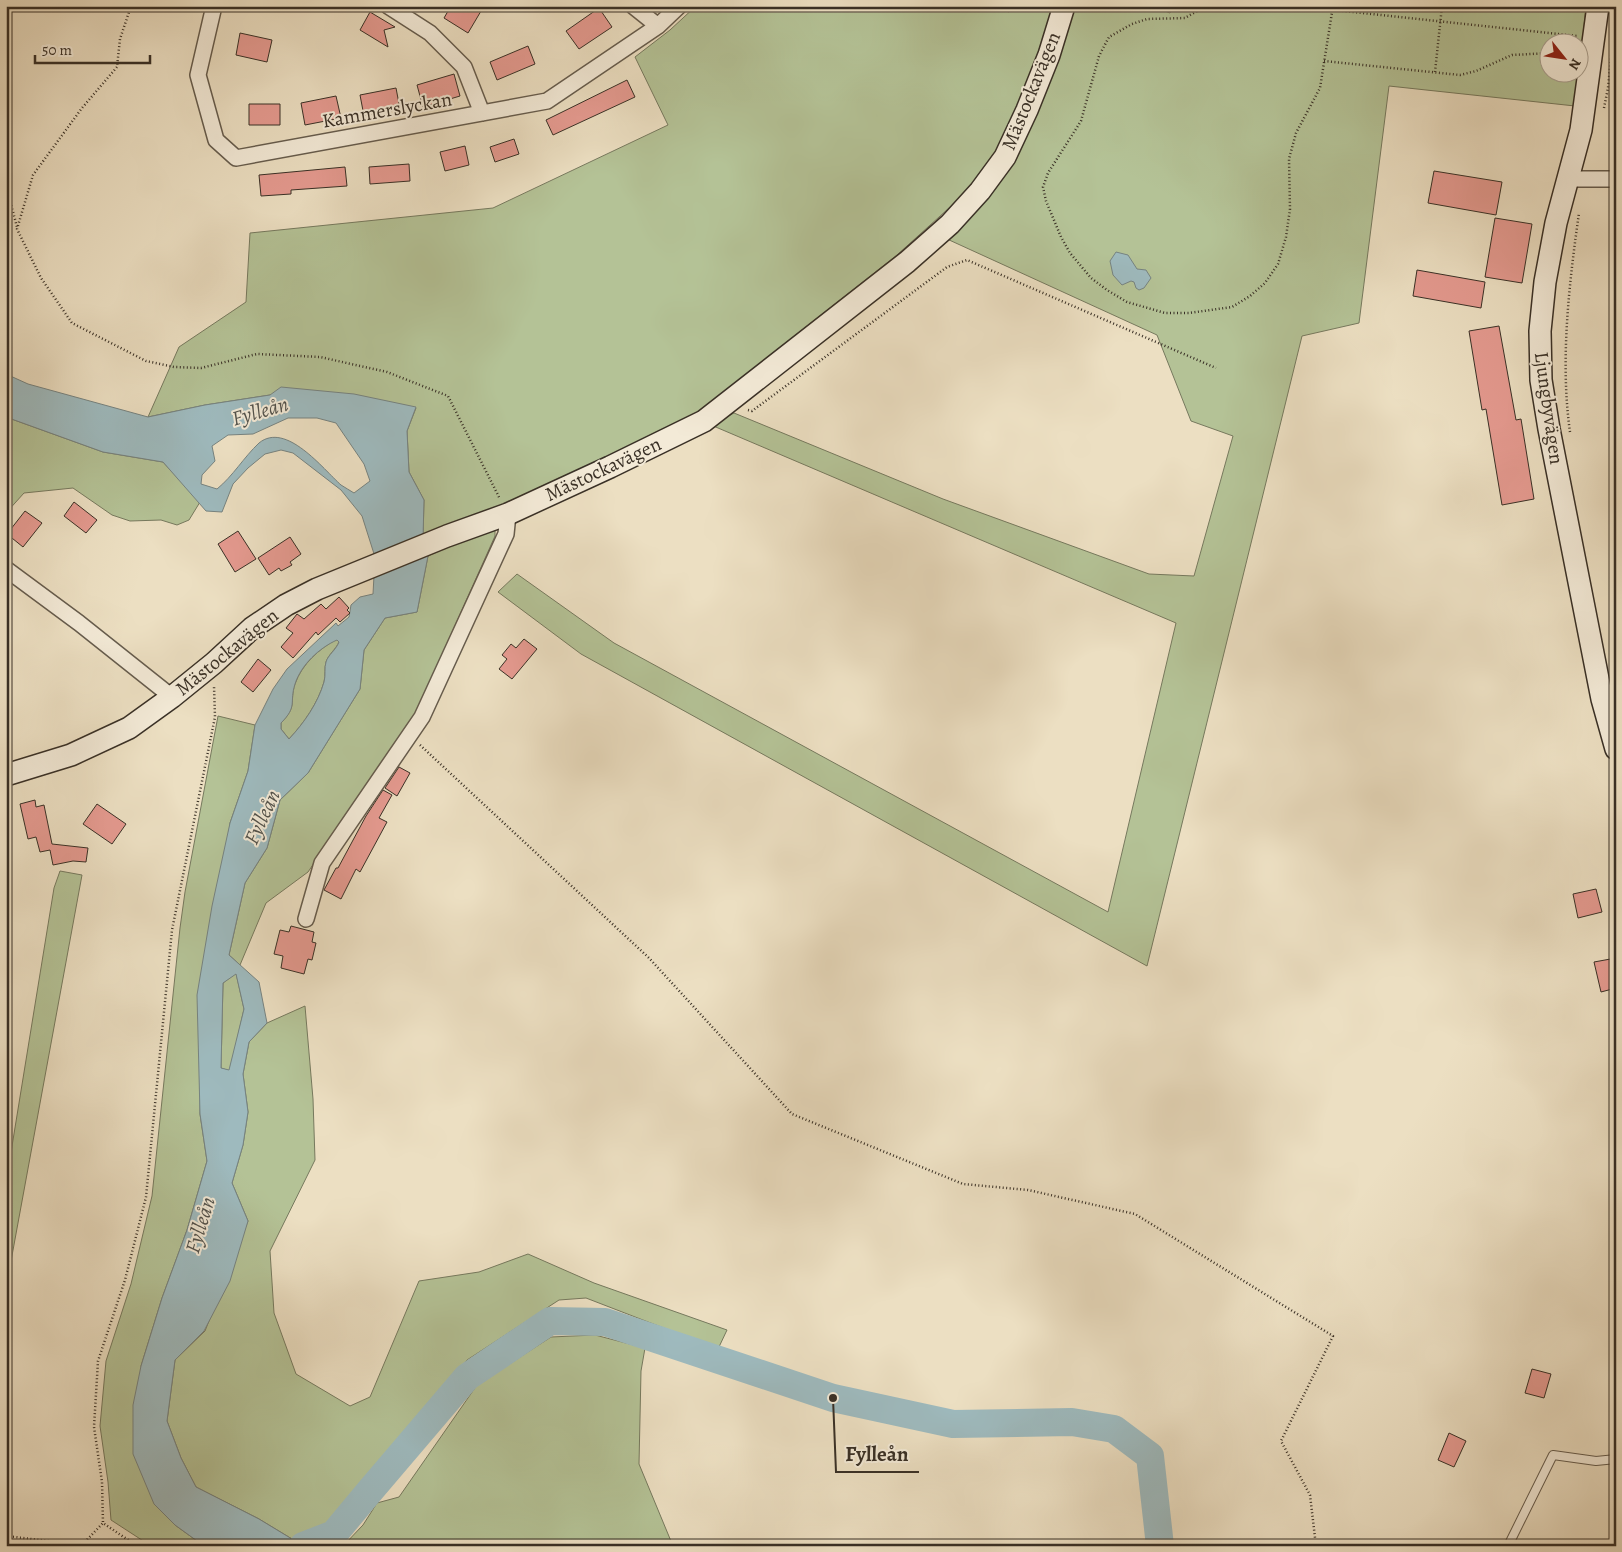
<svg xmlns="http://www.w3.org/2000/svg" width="1622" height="1552" font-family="Alegreya,serif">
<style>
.green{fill:#b4c296;stroke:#76795e}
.water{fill:#9ebabe;stroke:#768381;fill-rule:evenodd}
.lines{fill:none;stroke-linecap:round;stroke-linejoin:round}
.river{stroke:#9ebabe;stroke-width:28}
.building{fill:#e59a90;stroke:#393026}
.lane-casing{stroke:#665c4d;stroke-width:10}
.street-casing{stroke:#665c4d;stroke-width:18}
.secondary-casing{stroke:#393026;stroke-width:24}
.path{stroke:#393026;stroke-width:2.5;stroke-dasharray:1 2.5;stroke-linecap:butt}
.lane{stroke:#f3ead7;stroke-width:8}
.street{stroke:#f3ead7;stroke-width:15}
.secondary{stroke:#f3ead7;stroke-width:21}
.labels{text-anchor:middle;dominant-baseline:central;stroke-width:4;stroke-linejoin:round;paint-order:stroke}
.street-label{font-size:20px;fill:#393026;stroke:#f3ead7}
.water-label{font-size:21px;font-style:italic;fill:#52524c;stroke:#f3ead7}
.leader{fill:none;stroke:#393026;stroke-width:2}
.callout-dot{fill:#393026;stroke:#f3ead7;stroke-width:2}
.callout-label{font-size:21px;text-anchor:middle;font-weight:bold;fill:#393026;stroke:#f3ead7;stroke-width:4;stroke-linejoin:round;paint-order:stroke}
</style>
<rect width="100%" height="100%" fill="#ecdfc2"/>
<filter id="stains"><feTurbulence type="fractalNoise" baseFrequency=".004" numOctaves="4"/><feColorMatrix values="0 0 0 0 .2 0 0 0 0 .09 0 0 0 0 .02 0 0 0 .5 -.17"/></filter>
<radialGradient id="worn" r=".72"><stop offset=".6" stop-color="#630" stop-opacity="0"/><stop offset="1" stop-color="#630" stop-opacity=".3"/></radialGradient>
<path class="green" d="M696,6h296l17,6 3,-6h42l-35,102 -23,45 -25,35 -74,67 -199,157 -91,49 -184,77 1,-38 -15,-28 -2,-41 9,-23 -146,-13 -65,10 -57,12 31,-70 67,-45 4,-69 243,-25 175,-83 -33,-68 35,-27z
M1072,6h80l18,7 3,-7h413l-6,61v-25h-30v30l29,1 -4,33 -186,-20 -30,237 -57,13 -155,630 -566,-312 -83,-62 19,-18 97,69 494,269 68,-289 -465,-198 23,-12 209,86 206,75 45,2 39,-140 -42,-15 -34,-86 -210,-96 48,-57z
M6,417l97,35 60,10 37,40 -11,18 -12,5 -16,-5 -31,1 -18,-6 -39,-27 -49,5 -18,20z
M495,526v10l-79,177 -108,159 -42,31 -26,62 -11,-10 16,-72 22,-35 13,-48 28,-27 52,-84 4,-39 21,-32 32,-6 11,-56z
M337,639l2,3c-3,7 -11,13 -13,20 -2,6 0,13 -2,20 -6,21 -20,41 -35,57l-8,-10v-6c17,-18 8,-20 14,-39 7,-20 24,-35 42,-45z
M218,716l37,9 -7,46 -18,52 -30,249v42l7,47 -20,69 -25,68 -21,68 34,159 29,21h-53l-40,-26 -3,-38 -8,-56 6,-65 25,-77 21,-88 28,-268 5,-36z
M60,871l22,4 -71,386 -5,8v-86l48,-295z
M236,973l8,36 -14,62 -9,-3 2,-85z
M305,1006l8,93 2,61 -45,91 4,62 22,61 54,32 20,-9 49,-116 60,-9 49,-18 66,29 133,47 -9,19 -132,-51 -27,2 -92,60 -105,127 -36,38 -34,14 -33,-20 -63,-32 -15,-29 -14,-37 8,-61 30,-29 43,-110 -16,-38 11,-38 5,-33 -5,-38 6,-32 18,-19z
M595,1335l50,13 -4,23 -2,93 34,82h-330l20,-21 14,-22 22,-6 78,-112 74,-48z"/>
<path class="water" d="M1116,252l12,3 9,14 9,1 5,8 -7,10 -5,2 -3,-2 -2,-6 -3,-1 -9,4 -9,-10 -3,-14z
M6,374l22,10 120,33 57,-12 65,-10 11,-8 73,7 62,13 -9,24 2,41 15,28 -1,38 5,18 -11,56 -32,6 -21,32 -4,39 -52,84 -28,27 -13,48 -22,35 -16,72 30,27 8,41 -18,19 -6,32 5,38 -5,33 -11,38 16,38 -18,60 -26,50 -29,29 -8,61 14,37 15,29 63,32 33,20 -7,7h-81l-29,-21 -21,-21 -21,-50v-49l8,-39 21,-68 25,-68 20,-69 -7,-47 -3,-119 15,-89 18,-83 18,-52 7,-46 18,-36 14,-20 49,-46 2,3 11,-9 2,-12 9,-8 13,-3 2,-37 -13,-41 -21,-26 -48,-37 -12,-3 -16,4 -17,14 -15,16 -11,28 -16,-1 -43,-49 -60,-10 -97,-35zM288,418h29l19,5 28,41 6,17 -16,12c-4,-3 -9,-5 -13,-8 -18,-16 -55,-64 -82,-42 -15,14 -26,33 -42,46l-16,-5 1,-9 13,-14 -3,-15 16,-11 25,-1zM337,640l2,2c-3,8 -11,13 -13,20 -2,6 0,13 -2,20 -6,21 -20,41 -35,57l-8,-10v-6c17,-17 8,-20 14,-39 6,-19 24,-36 42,-44zM236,974l8,35 -15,61 -8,-2 2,-85z"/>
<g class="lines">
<path class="river" d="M303,1546l31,-12 35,-42 98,-115 83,-56 55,1 228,76 120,26 119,-2 42,7 36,27 10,90"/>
</g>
<path class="building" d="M451,6h33l-16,27 -24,-15z
M599,8l13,19 -33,22 -13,-18z
M370,12l25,15 -11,3 4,17 -28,-17z
M240,33l32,7 -5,22 -31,-7z
M528,46l7,18 -38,16 -7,-18z
M454,74l6,22 -37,11 -6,-22z
M627,80l8,17 -82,38 -7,-15z
M396,88l4,21 -36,7 -4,-21z
M336,96l5,22 -36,7 -4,-22z
M249,104h31v21h-31z
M514,139l5,15 -24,8 -5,-15z
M465,146l4,19 -24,6 -5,-19z
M409,164l1,17 -40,3 -1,-17z
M345,167l2,19 -56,4v4l-30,2 -2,-21z
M1434,171l68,11 -6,33 -68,-12z
M1495,218l37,6 -10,59 -37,-6z
M1417,270l68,12 -4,26 -68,-12z
M1499,326l17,94 5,-1 13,80 -32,6 -16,-96 -4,1 -13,-79z
M74,502l23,18 -11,13 -22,-17z
M25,511l17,12 -19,24 -16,-13z
M238,531l18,28 -21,13 -17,-28z
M290,537l11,17 -11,8 2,3 -11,6 -2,-3 -10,7 -11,-17z
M339,597l10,11 -2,2 3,3 -10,9 -4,-4 -18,17 -2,-3 -23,26 -12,-11 12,-14 -7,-5 11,-14 7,5 17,-15 5,5z
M524,639l13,10 -25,30 -13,-10 8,-10 -5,-4 9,-11 5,4z
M258,659l13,11 -18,22 -12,-10z
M399,767l11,6 -13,23 -12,-8z
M383,790l9,5 -13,23 8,4 -27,50 -4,-3 -15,30 -17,-9 12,-22h2l28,-52z
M35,800l1,7 8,-2 8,39 36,4 -2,14 -13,-1 -20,4 -3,-15 -10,2 -4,-15 -8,2 -8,-35z
M97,804l29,20 -14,20 -29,-20z
M1596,889l6,23 -24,6 -5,-24z
M291,926l23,6 -2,10 4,1 -4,17 -4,-1 -4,15 -23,-6 2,-12 -9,-2 6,-24 9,2z
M1616,958v30l-15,4 -7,-30z
M1532,1369l19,5 -7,24 -19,-5z
M1449,1433l17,8 -12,26 -16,-7z"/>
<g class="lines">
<g class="lane-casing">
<path id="lane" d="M1508,1546l45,-91 43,6 20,-2"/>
</g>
<g class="street-casing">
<path id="street" d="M214,6l-16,69 18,65 20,18 311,-57 111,-75 21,-20
M388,6l42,27 34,34 18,46
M633,6l25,20
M1567,179h49
M6,569l73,54 93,74
M306,919l16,-56 100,-146 84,-183 2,-20"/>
</g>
<g class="secondary-casing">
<path id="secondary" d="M1598,6l-17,124 -25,93 -11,59 -5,49 1,49 8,49 53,270 14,50
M6,775l65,-20 58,-27 43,-31 42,-34 38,-35 34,-23 31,-16 130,-53 61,-22 102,-47 94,-46 203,-159 43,-38 30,-33 25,-34 22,-47 22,-55 15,-49"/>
</g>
<path class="path" d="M131,6l-11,33 -3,28 -35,41 -49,67 -16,54 24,49 31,45 74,38 28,6 27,1 56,-14 63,3 67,15 61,24 52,103
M1206,6l-21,12 -38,1 -15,5 -23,13 -10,19 -18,65 -33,52 -5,14 3,14 15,36 9,16 21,25 16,12 20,12 38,11h24l43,-6 18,-11 15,-13 13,-19 8,-27 4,-28 -1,-50 7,-26 24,-45 13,-82
M1297,6l280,30
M1324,61l136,14 16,-4 36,-16 38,-2
M1435,72l7,-66
M1604,108l4,-20 4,-41
M6,185l11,42
M748,410l4,1 195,-144 20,-7 249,108
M1570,432c-10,-71 -1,-148 9,-219
M420,745l229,213 143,156 171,70 65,6 107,24 198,122 -52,105 29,54 6,51
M6,1536l76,9 21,-22
M137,1546l-34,-23 -1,-41 -8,-55 4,-66 27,-81 21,-83 26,-267 43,-213 -1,-31"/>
<use href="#lane" class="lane"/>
<use href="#street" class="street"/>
<use href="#secondary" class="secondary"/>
</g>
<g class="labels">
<g class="street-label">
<text transform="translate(1031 91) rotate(-68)">Mästockavägen</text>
<text transform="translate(387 110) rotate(-10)">Kammerslyckan</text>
<text transform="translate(1549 408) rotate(82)">Ljungbyvägen</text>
<text transform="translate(603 469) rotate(-25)">Mästockavägen</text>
<text transform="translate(227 652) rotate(-39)">Mästockavägen</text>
</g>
<g class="water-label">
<text transform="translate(260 411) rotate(-16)">Fylleån</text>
<text transform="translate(262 817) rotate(-65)">Fylleån</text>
<text transform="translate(200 1225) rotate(-73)">Fylleån</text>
</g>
</g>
<path class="leader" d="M833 1398L836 1472H919"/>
<circle class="callout-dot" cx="833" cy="1398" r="5"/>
<g class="callout-label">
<text x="877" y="1461">Fylleån</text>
</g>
<rect width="1622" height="1552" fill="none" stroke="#ecdfc2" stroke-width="25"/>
<rect x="8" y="8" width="1607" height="1537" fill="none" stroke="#393026" stroke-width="2.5"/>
<rect x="12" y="12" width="1597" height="1527" fill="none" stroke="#393026"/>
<g transform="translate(1564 58) rotate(120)"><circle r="24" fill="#f3ead7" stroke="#a9a090"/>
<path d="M0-4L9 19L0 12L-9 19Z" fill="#8f2418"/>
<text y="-8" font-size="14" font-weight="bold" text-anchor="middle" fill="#393026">N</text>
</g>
<path d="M35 55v8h115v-8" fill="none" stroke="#393026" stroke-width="2.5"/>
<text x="42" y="55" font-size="15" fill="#393026" stroke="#f3ead7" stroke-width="4" paint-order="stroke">50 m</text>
<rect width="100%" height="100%" filter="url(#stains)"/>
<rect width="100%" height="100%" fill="url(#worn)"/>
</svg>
